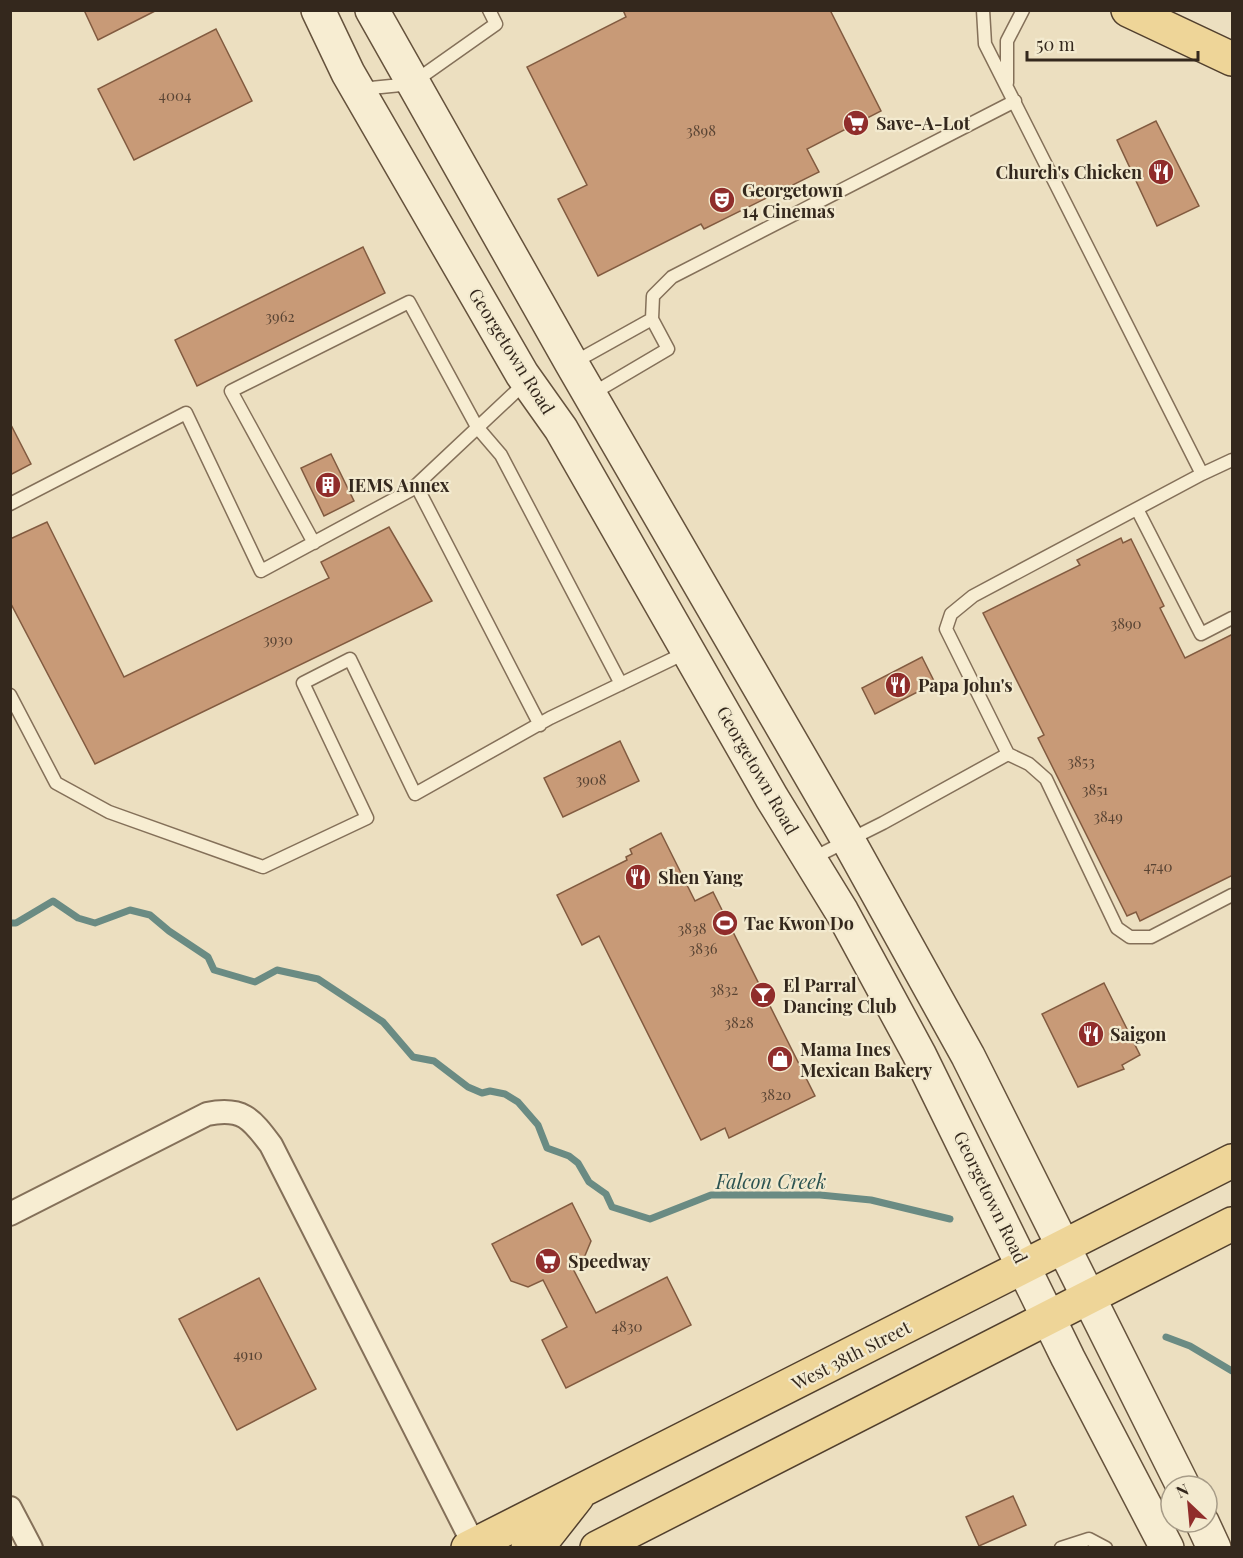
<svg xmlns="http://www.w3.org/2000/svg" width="1243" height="1558" font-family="'Playfair Display',serif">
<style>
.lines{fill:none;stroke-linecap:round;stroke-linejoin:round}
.stream{stroke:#6a8b83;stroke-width:7}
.building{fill:#c89a77;stroke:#825b40;stroke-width:1.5}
.service-casing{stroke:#847059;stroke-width:15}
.minor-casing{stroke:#847059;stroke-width:26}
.secondary-casing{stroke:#65523c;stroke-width:36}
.primary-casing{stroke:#513f2d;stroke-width:36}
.service{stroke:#f7edd2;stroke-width:12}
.minor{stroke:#f7edd2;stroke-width:22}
.secondary{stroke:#f7edd2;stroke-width:33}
.primary{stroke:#eed598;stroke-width:33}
.labels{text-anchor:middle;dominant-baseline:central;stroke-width:4.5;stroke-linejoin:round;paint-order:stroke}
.number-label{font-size:15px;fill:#594434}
.poi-label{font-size:18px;font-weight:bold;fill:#34281d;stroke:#f3eacf;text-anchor:start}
.street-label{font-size:18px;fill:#34281d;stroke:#f3eacf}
.water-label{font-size:20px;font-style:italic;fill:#2c5351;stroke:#f3eacf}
</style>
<rect width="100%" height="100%" fill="#ecdfc0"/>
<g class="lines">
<path class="stream" d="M10,923h6l37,-22 25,17 17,5 35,-13 20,5 19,16 39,26 6,13 41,12 22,-12 41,9 65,43 30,35 21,4 34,26 14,6 8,-2 15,3 13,8 20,23 9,23 22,8 9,7 11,19 17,12 6,13 38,12 61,-24h109l51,5 79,19
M1166,1337l24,9 42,25"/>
</g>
<path class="building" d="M84,10h73l-59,30z
M623,10h207l51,101 -74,38 12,23 -115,57 -3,-5 -103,52 -40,-77 29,-14 -60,-118 99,-50z
M216,29l36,72 -118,59 -36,-71z
M1156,121l43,85 -42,20 -40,-86z
M363,247l22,46 -188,93 -22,-46z
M10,423l21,41 -21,11z
M331,454l23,47 -30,15 -23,-48z
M47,522l77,155 205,-99 -8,-16 68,-35 43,74 -337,163 -85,-162v-63z
M1121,538l2,5 8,-4 33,67 -4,2 25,50 48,-24v241l-93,46 -4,-9 -9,4 -89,-178 6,-3 -61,-122 97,-48 -3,-5z
M922,657l13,26 -60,31 -13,-26z
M620,741l19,40 -76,36 -19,-39z
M661,833l34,68 18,-9 102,204 -86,42 -4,-10 -24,12 -102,-204 -17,9 -25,-50 70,-35 -1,-3 6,-3 -2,-5z
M1104,983l36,72 -18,10 2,4 -46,18 -36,-73z
M572,1203l19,38 -7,17 -13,7 25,48 71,-36 24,48 -125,63 -24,-48 25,-13 -24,-47 -15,7 -17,-6 -19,-37z
M259,1278l57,111 -79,41 -58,-111z
M1013,1496l13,29 -47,21 -13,-29z"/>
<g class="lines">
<g class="service-casing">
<path id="service" d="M983,10l2,34 217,430 30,-14
M1007,83v-42l16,-31
M361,89l50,-5 85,-60 -7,-14
M652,319l1,-23 19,-19 343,-176
M573,363l79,-44 16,30 -78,46
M416,485l124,240
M10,504l176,-91 75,158 150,-81 115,-108
M1137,509l64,125 31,-16
M314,543l-83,-152 178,-89 68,125 24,28 120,229
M10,695l46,88 53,29 154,55 104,-49 -64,-135 47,-24 65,135 135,-76 137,-66
M1008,754l21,10 17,15 71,149 13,9h21l81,-42
M811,859l72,-36 125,-69 -62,-125 5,-15 22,-18 229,-122
M1061,1548l28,-9 17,9"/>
</g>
<g class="minor-casing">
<path id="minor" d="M10,1214l197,-100c35,-7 44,4 64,31l203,400
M10,1508l21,40"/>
</g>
<g class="secondary-casing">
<path id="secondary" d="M318,10l30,63 174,301 39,55 211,369 70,114 77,142 149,304 99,190
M372,10l200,354 276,476 120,216 215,430
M1202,1522l12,26"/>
</g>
<g class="primary-casing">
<path id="primary" d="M1128,10l104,49
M468,1548l764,-387
M528,1548l16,-9 33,-42
M597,1548l635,-324"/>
</g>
<use href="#service" class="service"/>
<use href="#minor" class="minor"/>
<use href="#secondary" class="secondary"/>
<use href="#primary" class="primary"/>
</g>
<defs>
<g id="supermarket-disc" transform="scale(1.35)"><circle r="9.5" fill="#902d2b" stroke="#f3eacf"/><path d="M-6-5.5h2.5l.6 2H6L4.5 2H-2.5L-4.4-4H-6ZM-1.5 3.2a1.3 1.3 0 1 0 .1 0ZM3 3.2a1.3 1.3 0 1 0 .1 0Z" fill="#fff"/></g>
<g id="restaurant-disc" transform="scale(1.35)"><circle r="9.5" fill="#902d2b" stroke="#f3eacf"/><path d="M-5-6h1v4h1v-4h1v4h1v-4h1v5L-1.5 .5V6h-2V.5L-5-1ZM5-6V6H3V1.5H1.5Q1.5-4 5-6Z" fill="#fff"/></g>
<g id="theatre-disc" transform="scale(1.35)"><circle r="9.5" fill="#902d2b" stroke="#f3eacf"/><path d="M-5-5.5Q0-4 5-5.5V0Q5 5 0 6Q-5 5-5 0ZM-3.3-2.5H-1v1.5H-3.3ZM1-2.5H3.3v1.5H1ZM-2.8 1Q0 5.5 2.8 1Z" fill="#fff"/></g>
<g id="building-disc" transform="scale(1.35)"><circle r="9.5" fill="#902d2b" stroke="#f3eacf"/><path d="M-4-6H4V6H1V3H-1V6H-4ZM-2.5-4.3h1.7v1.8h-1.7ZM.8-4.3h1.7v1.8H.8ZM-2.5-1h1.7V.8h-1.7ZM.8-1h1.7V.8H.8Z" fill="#fff"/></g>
<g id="stadium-disc" transform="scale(1.35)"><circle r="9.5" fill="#902d2b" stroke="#f3eacf"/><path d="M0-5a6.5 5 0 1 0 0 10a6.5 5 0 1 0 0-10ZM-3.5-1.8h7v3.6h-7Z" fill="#fff"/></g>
<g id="bar-disc" transform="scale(1.35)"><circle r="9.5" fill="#902d2b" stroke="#f3eacf"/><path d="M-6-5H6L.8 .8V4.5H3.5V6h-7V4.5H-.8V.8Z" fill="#fff"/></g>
<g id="shop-disc" transform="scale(1.35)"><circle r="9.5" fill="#902d2b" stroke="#f3eacf"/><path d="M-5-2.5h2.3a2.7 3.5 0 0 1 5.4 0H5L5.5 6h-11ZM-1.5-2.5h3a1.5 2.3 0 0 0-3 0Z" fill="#fff"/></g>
</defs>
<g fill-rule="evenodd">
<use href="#supermarket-disc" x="856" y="123"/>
<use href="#restaurant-disc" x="1161" y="172"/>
<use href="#theatre-disc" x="722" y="200"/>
<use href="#building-disc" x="328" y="485"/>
<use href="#restaurant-disc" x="898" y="685"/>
<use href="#restaurant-disc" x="638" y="877"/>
<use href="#stadium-disc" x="725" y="923"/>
<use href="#bar-disc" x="763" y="995"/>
<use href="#restaurant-disc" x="1091" y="1034"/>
<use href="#shop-disc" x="780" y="1059"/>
<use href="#supermarket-disc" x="548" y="1261"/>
</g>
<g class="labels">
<g class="number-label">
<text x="175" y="95">4004</text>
<text x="701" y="130">3898</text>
<text x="280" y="316">3962</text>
<text x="1126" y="623">3890</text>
<text x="278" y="639">3930</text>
<text x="1081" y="761">3853</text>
<text x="591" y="779">3908</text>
<text x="1095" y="789">3851</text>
<text x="1108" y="816">3849</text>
<text x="1158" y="866">4740</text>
<text x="692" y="928">3838</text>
<text x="703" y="948">3836</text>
<text x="724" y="989">3832</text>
<text x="739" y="1022">3828</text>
<text x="776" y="1094">3820</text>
<text x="627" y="1326">4830</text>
<text x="248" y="1354">4910</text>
</g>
<g class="poi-label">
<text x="876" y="123">Save-A-Lot</text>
<text x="1142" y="172" text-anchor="end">Church's Chicken</text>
<text x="742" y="190">Georgetown<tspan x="742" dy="21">14 Cinemas</tspan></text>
<text x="348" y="485">IEMS Annex</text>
<text x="918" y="685">Papa John's</text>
<text x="658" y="877">Shen Yang</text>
<text x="744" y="923">Tae Kwon Do</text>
<text x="783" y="985">El Parral<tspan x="783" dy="21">Dancing Club</tspan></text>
<text x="1110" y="1034">Saigon</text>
<text x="800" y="1049">Mama Ines<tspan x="800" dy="21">Mexican Bakery</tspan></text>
<text x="568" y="1261">Speedway</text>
</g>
<g class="street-label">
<text transform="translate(512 351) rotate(58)">Georgetown Road</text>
<text transform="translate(758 770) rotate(60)">Georgetown Road</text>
<text transform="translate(991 1197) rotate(64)">Georgetown Road</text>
<text transform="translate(851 1355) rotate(-27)">West 38th Street</text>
</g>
<g class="water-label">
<text x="771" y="1180">Falcon Creek</text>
</g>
</g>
<rect width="1243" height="1558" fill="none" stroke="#34281d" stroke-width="24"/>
<g transform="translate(1189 1504) rotate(334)"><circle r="28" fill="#f3eacf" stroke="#a79c88" stroke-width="1.5"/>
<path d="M0-4.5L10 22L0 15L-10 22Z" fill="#902d2b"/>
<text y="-9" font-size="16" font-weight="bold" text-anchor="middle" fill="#34281d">N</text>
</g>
<path d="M1027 51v9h171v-9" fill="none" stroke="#34281d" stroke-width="3"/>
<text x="1036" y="51" font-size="18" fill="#34281d" stroke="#f3eacf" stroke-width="4.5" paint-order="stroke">50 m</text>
</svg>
